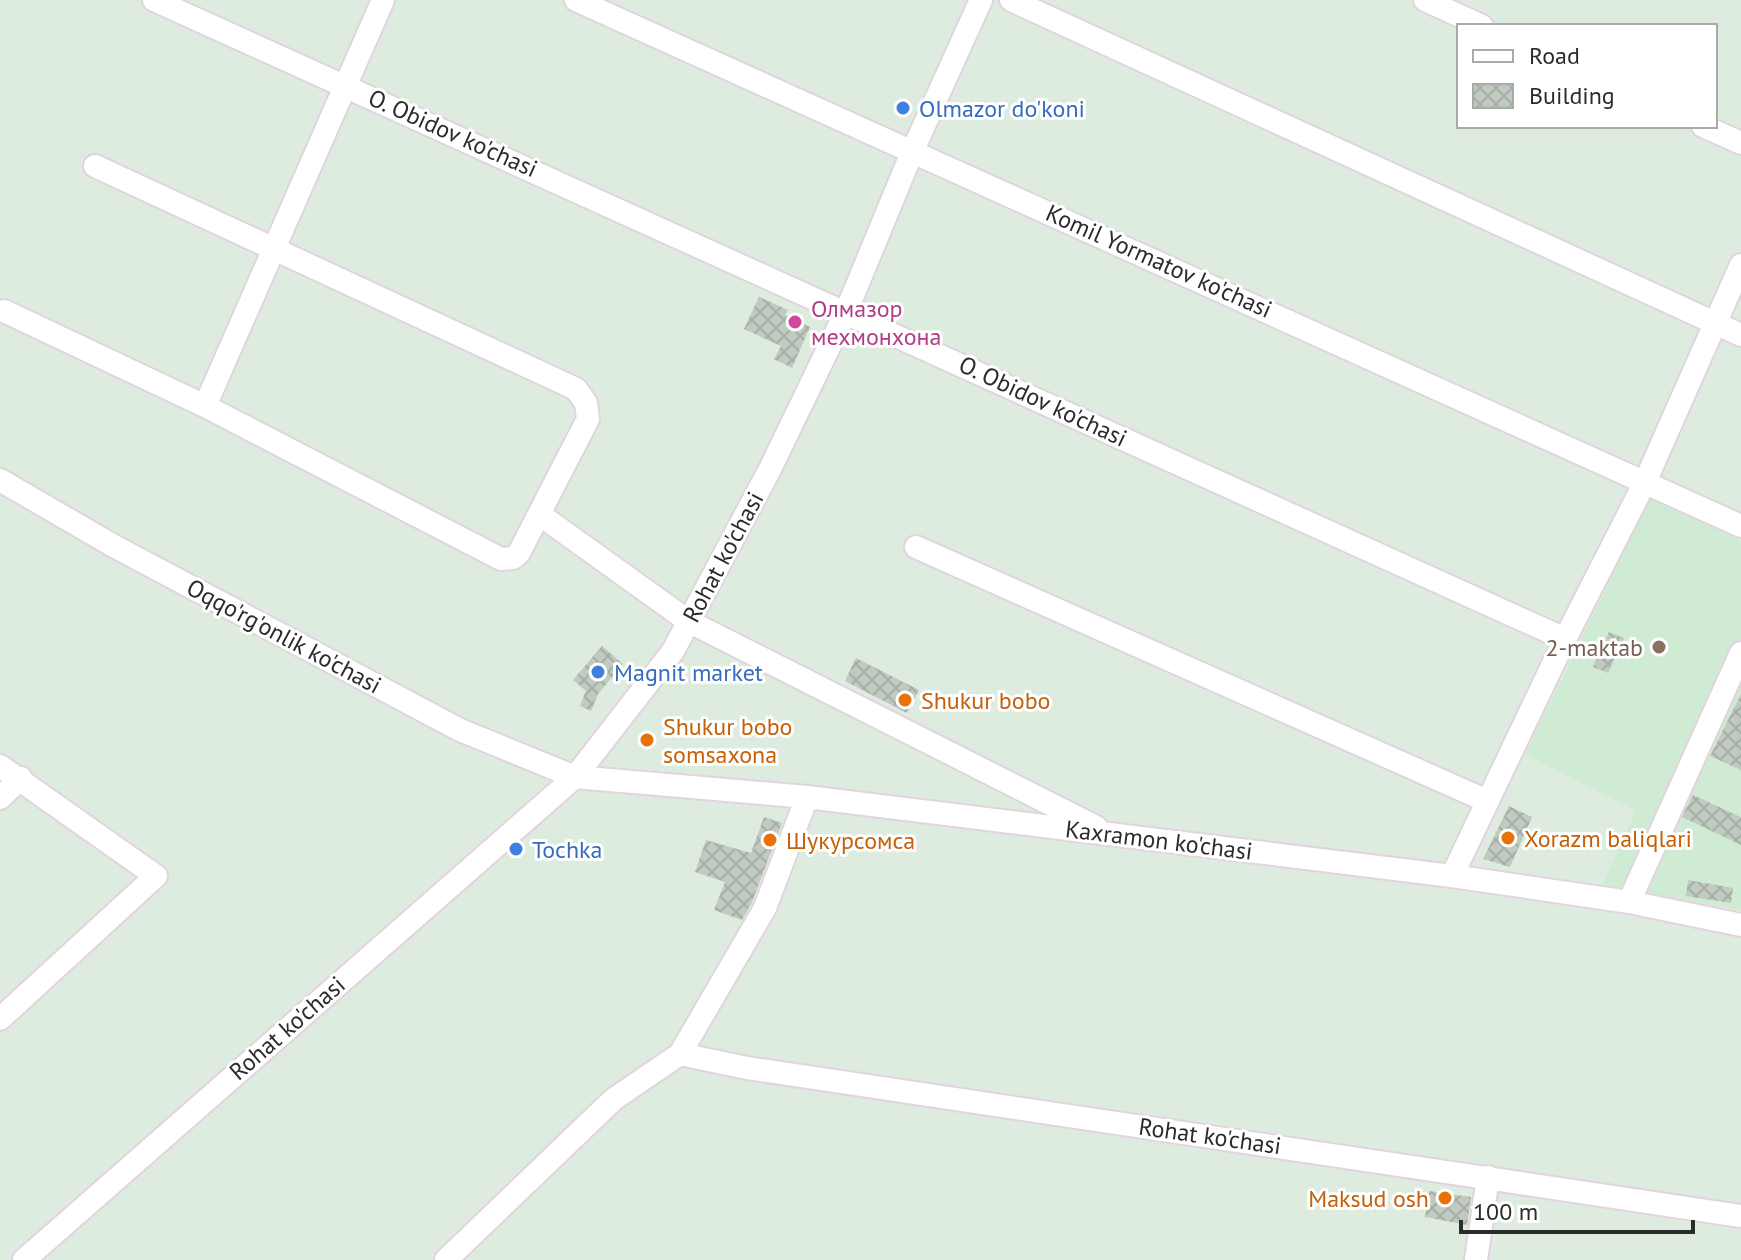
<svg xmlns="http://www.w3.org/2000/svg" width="1741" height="1260" font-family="'PT Sans',sans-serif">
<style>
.education{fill:#d0ebd4}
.building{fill:url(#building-cross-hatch)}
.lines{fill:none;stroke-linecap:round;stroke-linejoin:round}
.minor-casing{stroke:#e2d4de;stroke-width:26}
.minor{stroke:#fff;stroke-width:22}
.shop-dot{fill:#3f7fe0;stroke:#fff;stroke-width:3}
.hotel-dot{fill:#d1479c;stroke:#fff;stroke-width:3}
.education-dot{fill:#8d6e63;stroke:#fff;stroke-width:3}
.food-dot{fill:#e8710a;stroke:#fff;stroke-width:3}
.labels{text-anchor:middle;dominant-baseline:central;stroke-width:6;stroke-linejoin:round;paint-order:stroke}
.shop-label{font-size:24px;fill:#366cbe;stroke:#fff;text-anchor:start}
.street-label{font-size:24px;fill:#2b2b2b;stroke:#fff}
.hotel-label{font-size:24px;fill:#b23c85;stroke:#fff;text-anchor:start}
.education-label{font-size:24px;fill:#785e54;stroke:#fff;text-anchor:end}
.food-label{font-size:24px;fill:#c56008;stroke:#fff;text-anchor:start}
</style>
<defs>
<pattern id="building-cross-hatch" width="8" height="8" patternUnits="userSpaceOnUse" patternTransform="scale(2)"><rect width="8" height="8" fill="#c1cac1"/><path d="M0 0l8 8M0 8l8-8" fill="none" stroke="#a6aea6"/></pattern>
</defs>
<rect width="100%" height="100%" fill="#deebdf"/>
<path class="education" d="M1651,497l90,44v369l-139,-24 34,-75 -111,-57z"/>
<path class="building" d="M759,297l29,13 -3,5 25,12 -18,41 -18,-9 7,-13 -37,-17z
M1609,632l15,6 -16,35 -15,-6z
M602,646l21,18 -25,30 -7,17 -11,-5 6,-15 -13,-11z
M856,658l63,32 -12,23 -62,-32z
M1741,694v76l-31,-14z
M1693,795l48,22v28l-59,-28z
M1509,806l23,11 -22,50 -27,-8z
M764,817l18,6 -30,79 -10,18 -28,-10 11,-28 -30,-10 11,-32 45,13z
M1688,880l45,8 -2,15 -45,-7z
M1429,1191l42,6 -4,28 -42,-8z"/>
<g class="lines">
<g class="minor-casing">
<path id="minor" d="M154,0l1411,639
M576,0l1165,526
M1011,0l730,335
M1425,0l57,26
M1703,126l38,17
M4,311l201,95 296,153 12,-1 6,-5 69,-134 -2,-16 -10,-14 -481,-223
M205,406l178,-406
M0,480l112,65 348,185 115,47 232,20 645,79 177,26 112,23
M539,514l149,107 408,206
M916,547l571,254
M0,766l156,110 -156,143
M0,798l21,-20
M1452,876l113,-237 80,-157 96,-217
M1629,902l112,-249
M680,1054l67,14 994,148
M24,1260l551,-483 98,-126 97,-182 76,-157 67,-162 68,-150
M446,1260l168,-161 66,-45 85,-146 42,-111
M1476,1260l12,-83"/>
</g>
<use href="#minor" class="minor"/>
</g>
<g class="shop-dot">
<circle cx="903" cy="108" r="8"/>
<circle cx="598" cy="672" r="8"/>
<circle cx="516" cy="849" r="8"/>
</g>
<circle class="hotel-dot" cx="795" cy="322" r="8"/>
<circle class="education-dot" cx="1659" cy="647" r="8"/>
<g class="food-dot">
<circle cx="905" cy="700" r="8"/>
<circle cx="647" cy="740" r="8"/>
<circle cx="1508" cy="838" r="8"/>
<circle cx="770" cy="840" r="8"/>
<circle cx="1445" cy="1198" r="8"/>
</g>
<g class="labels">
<g class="shop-label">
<text x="919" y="108">Olmazor do'koni</text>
<text x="614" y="672">Magnit market</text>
<text x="532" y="849">Tochka</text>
</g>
<g class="street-label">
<text transform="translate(453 133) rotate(24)">O. Obidov ko'chasi</text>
<text transform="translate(1159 261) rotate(24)">Komil Yormatov ko'chasi</text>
<text transform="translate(1043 401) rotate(25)">O. Obidov ko'chasi</text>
<text transform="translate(723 557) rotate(-62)">Rohat ko'chasi</text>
<text transform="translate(284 636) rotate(28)">Oqqo'rg'onlik ko'chasi</text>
<text transform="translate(1159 840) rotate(7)">Kaxramon ko'chasi</text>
<text transform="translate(287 1028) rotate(-41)">Rohat ko'chasi</text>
<text transform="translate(1210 1136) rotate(8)">Rohat ko'chasi</text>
</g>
<g class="hotel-label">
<text x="811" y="308">Олмазор<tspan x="811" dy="28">мехмонхона</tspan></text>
</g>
<g class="education-label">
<text x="1643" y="647">2-maktab</text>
</g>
<g class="food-label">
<text x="921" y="700">Shukur bobo</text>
<text x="663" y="726">Shukur bobo<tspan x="663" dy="28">somsaxona</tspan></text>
<text x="1524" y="838">Xorazm baliqlari</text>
<text x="786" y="840">Шукурсомса</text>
<text x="1429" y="1198" text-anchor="end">Maksud osh</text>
</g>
</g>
<rect x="1457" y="24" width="260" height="104" fill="#ffffff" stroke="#aaaaaa" stroke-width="2"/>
<rect x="1473" y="50" width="40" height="12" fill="#ffffff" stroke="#aaaaaa" stroke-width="2"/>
<text x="1529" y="64" font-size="24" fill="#2b2b2b">Road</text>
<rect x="1473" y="84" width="40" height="24" fill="url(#building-cross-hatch)" stroke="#aaaaaa" stroke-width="2"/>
<text x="1529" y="104" font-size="24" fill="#2b2b2b">Building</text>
<path d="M1461 1220v12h232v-12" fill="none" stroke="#2b2b2b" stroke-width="4"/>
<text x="1473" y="1220" font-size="24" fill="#2b2b2b" stroke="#ffffff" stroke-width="6" paint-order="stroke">100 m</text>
</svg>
